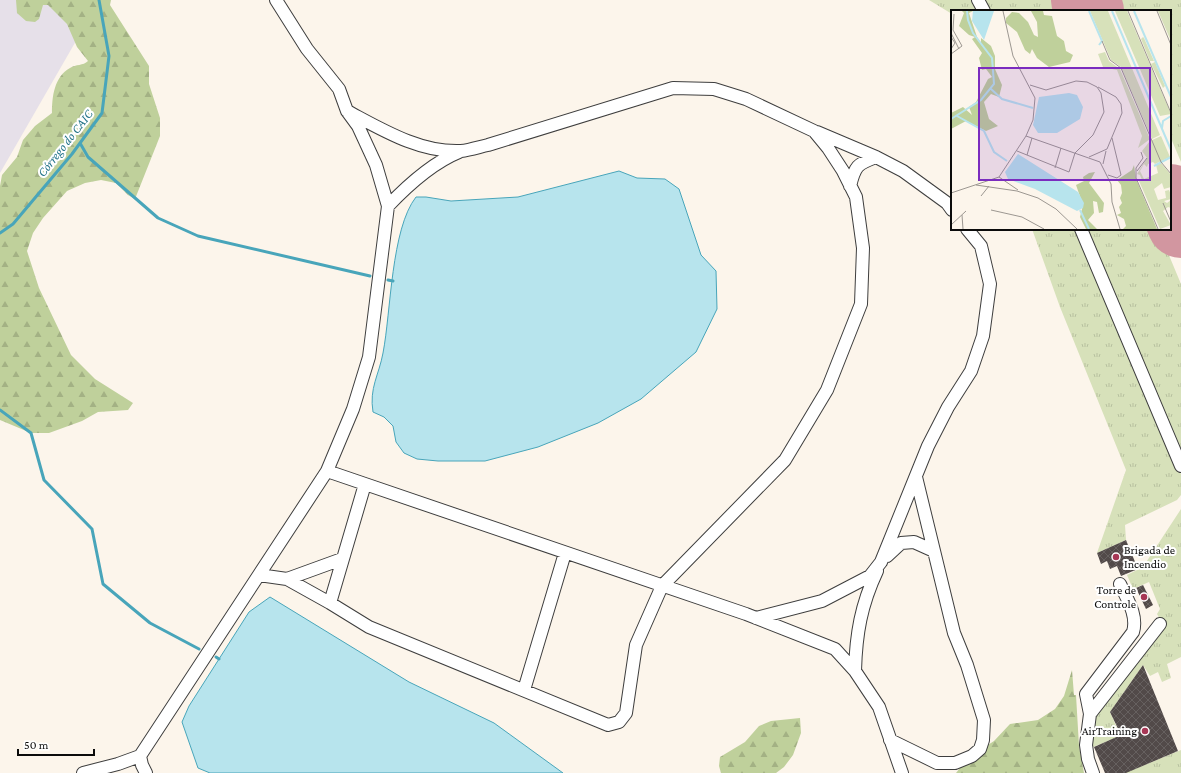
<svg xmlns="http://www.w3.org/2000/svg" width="1181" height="773" font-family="'Crimson Pro',serif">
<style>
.industrial{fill:#e6e0e9}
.grass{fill:url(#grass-tufts)}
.forest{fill:url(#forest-firs)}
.water{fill:#b7e4ed;stroke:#48a5ba}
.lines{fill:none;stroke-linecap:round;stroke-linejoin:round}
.stream{stroke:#48a5ba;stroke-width:3}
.runway{stroke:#d296a0;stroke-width:68}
.building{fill:url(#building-cross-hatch)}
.minor-casing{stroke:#3e3e3e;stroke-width:14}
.minor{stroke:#fff;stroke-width:12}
.poi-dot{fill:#a73755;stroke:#fff;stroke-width:1.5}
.labels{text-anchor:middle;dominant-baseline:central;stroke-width:4;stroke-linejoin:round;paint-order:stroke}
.poi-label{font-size:12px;fill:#0b0b0b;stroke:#fff;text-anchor:end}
.water-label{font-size:13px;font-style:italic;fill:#26758a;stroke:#fff}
.inset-river{fill:none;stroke:#b7e4ed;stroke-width:2}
.inset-road{fill:none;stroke:#9c9791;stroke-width:1}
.view{fill:#7b2cbf;fill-opacity:0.15;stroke:#7b2cbf;stroke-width:2}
.inset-edge{fill:none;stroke:#0b0b0b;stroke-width:2}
</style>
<defs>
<pattern id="grass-tufts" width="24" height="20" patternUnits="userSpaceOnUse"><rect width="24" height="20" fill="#d7e1ba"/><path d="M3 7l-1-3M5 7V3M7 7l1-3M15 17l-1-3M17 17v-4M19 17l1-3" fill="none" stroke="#b7c09f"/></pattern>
<pattern id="forest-firs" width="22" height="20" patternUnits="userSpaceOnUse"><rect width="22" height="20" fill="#bfd09b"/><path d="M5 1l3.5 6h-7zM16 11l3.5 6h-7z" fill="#a3b184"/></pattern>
<pattern id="building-cross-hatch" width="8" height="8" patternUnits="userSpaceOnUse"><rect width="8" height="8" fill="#524a49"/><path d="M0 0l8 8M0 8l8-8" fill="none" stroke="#66605f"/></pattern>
</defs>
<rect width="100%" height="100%" fill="#fcf5eb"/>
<path class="industrial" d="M0,0h71l9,34 -80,139z"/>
<path class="grass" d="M929,0h45l6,11h-28v3z
M983,0h77l5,11h-75z
M1112,0h69v162l-11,-26v-125h-54z
M1032,229h44l105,245v21l-4,5 -52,25 1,15 -29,13 29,-83 -66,-163z
M1085,229h73l23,55v175z
M1181,509v148l-14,7 4,14 -9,4 -4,-10 -8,4 -7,-11 -33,47 25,57 46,-19v23h-55l-13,-34 -20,8 -2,-11 3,-20 70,-90 -7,-12 3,-5 -11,-27 -16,7 -6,-14 16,-8z"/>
<path class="forest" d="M16,0h95l-1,5 39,61v18l11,34v18l-25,63 -7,-4 -12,-12 -15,-3 -16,3 -18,8 -24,27 -10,15 -6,18 12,37 32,67 24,24 38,24 -5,7 -30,2 -16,9 -33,12h-18l-31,-13v-234l2,-11 15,-18 6,-17 12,-14 17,-13c0,-16 2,-36 18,-45 6,-4 13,-2 18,-7l-11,-14 -10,-23 -19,-19h-5l-4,14 -4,3 -9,-1 -9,-8z
M1072,670l2,25h2l3,51 5,27h-128l12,-15 26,-17 16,-17 28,-4 17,-11 9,-13z
M800,718l1,15 -8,22 -9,12 -8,6h-55l-2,-7 1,-9 25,-15 14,-16 12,-5z"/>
<path class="water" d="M619,171l18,7 28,1 14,10 22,66 15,16 1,38 -21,43 -55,47 -43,24 -60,24 -53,14h-47l-21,-2 -13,-6 -8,-11 -3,-16 -9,-9 -11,-5c-4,-24 6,-37 10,-59 8,-41 8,-124 33,-156h10l25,4 67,-4z
M270,597l139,85 85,41 69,50h-353l-12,-5 -16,-46 7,-16 60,-94z"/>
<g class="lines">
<path class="stream" d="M80,143l8,14 70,61 40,18 172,40
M0,233l13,-9 59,-70 30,-41 7,-57 -10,-56
M388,280l5,1
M0,410l31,23 13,47 48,49 11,55 47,39 49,26
M216,657l3,2"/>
<path class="runway" d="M1085,0l5,11
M1170,198l11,26"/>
</g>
<path class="building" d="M1126,540l12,29 -17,7 -4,-10 -7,3 -3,-8 -6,3 -4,-11z
M1143,585l10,20 -7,4 -10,-21z
M1143,665l35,86 -52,22h-21l-11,-26 27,-12 -11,-23z"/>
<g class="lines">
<g class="minor-casing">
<path id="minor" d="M978,0l6,11
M817,132l59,25 27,14 44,32 5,7
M850,186c5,-20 7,-22 26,-29
M388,206c20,-21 44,-43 71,-54
M1081,229l100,237
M327,471l419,143 89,35 20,22 24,36 23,66
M887,556l14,-13 13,-1 20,9
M259,575l28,4 43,24 39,24 239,98 11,-3 7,-9 10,-68 26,-59 123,-126 42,-70 34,-86 2,-56 -7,-51 -13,-26 -15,-23 -14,-17 -68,-32 -32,-10 -41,-1 -185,57c-9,2 -18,5 -27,6 -41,2 -80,-22 -114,-40
M287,579l55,-20
M330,603l35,-119
M756,618l66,-17 48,-25 11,-14 47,-116 20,-39 23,-36 12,-35 7,-52 -9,-38 -14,-17
M855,671c1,-37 6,-66 22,-100
M524,690l41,-137
M1090,714l70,-90
M890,740l47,23h18l17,-7 8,-7 3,-9 1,-20 -17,-55 -13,-32 -38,-156
M140,756l2,9 4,8
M83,773l35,-9 22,-8 187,-285 26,-62 16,-52 19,-151 -12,-41 -18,-39 -11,-15 -8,-22 -32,-40 -31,-49
M1093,773l-5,-14 -2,-14 4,-31 -4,-20 47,-62c5,-17 -6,-33 -13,-48"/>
</g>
<use href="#minor" class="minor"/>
</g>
<g class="poi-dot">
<circle cx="1116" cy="557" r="4"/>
<circle cx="1144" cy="597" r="4"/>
<circle cx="1145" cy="731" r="4"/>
</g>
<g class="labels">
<g class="poi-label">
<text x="1124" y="550" text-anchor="start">Brigada de<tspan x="1124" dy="14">Incendio</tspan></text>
<text x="1136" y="590">Torre de<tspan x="1136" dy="14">Controle</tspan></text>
<text x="1137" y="731">AirTraining</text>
</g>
<g class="water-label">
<text transform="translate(65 143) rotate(-52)">Córrego do CAIC</text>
</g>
</g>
<g transform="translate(951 10)">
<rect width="220" height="220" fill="#fcf5eb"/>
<path d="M139,1h18l52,124 -8,4 -31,-72 -10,-7zM164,1h12l44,103 -11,2zM207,1h13v30zM192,27l1,1 10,23h-4l-9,-22zM154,42l4,9 11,8 30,70 -12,9 4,-12 -25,-66 -14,-3 -5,-13zM204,52l10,24 -2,2 -12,-24zM210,126l9,21 -15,7 -2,-2 -5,2 -1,3 -3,-3 -4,7 4,8 14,-6 -2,-8 5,-2 10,12v12l-7,2 -2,-6 -8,6 4,11 8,-2 -1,-7 4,-1 2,5v4l-7,2 3,2 4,-3v8l-3,-1 -5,4 8,14 -11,4 -21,-48 3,-1 -2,-5 -3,-1 10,-16 -5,-7 8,-10z" fill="#d7e1ba"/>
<path d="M11,1h11l-4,2 8,24 4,6v-5l10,8 4,10v13l7,16 -3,12 -8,-3 -7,8 5,17 9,7 -12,5 -20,-10 -15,8v-16l12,-6 9,8 -3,-8 7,-5 12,-23 4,-2 -6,-8 -4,1 -3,-12 3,-5 -10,-14 3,-2 -6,-2 -10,-9 5,-13zM80,1h12l1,4 8,1 5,20 7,5 2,10 7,4 -3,7 -21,5 -12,-9 -5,-9 -2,5 -5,-4 -8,-18 -11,-9v-5l6,-6 7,1 9,9 6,13 4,2 -1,-15zM183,155l2,14 21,50h-34l3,-3 -2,-7 -7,-4 4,-2 -2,-6 3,-4 -2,-5 2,-5 -1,-8 -4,-5 15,-10zM144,162l-6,11 15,20 -1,9 -4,1 -2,-11 -4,-1 1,12 -6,7 9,9h-11l-6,-12 3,-12 -7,-20 8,-4 -1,-4 6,-4z" fill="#bfd09b"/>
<path d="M22,1h21l-10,29 -12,-19zM118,83l8,2 6,12 -3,12 -23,14h-19l-5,-8 6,-28zM67,144l60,38 6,11 -1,5 -6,3 -42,-22 -27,-10 -3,-7z" fill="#b7e4ed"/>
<path class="inset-river" d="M138,1l13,30 -3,4M161,1l59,139M183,1l37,86M40,79l11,10 31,9M6,106l27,15 10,21 13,9M0,109l30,-19 13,-16 -2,-26 -19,-25 -5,-13 -1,-9M211,118l1,-7 8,-5M203,156l17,-9M129,200l9,19"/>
<path class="inset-road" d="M177,1l43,102M206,1l14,34M0,23l8,16M0,27l4,6 -4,6M151,31l8,19 11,8 40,94 10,12M0,44l11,-8 -9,-16 1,-16M75,126l74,26 11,22 1,18 8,27M66,141l52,21 6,-19 18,-18 11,-23 -3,-19 -4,-6 -10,-5 -11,-1 -30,9 -16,-5M190,142l2,6 -7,10v10l22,51M76,145l5,-17M138,147l18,-8 15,-36 -1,-9 -5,-7 -18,-10M152,154l3,-13M104,158l6,-20M186,161l10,-13M157,165l9,3 4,-3 -9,-37M48,167l19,13M25,175l41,6 21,7 18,11 21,20M0,183l48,-16 27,-41 7,-16 2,-22 -22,-42 -10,-45M30,186l8,-10M212,193l8,19M40,200l31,7 22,12M11,205l1,14M0,215l15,-14"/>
<path class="view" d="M28,58h171v112h-171z"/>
<rect width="220" height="220" class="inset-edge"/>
</g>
<path d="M18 749v6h76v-6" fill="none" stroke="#0b0b0b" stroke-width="2"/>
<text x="24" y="749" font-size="12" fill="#0b0b0b" stroke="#ffffff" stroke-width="3" paint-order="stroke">50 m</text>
</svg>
